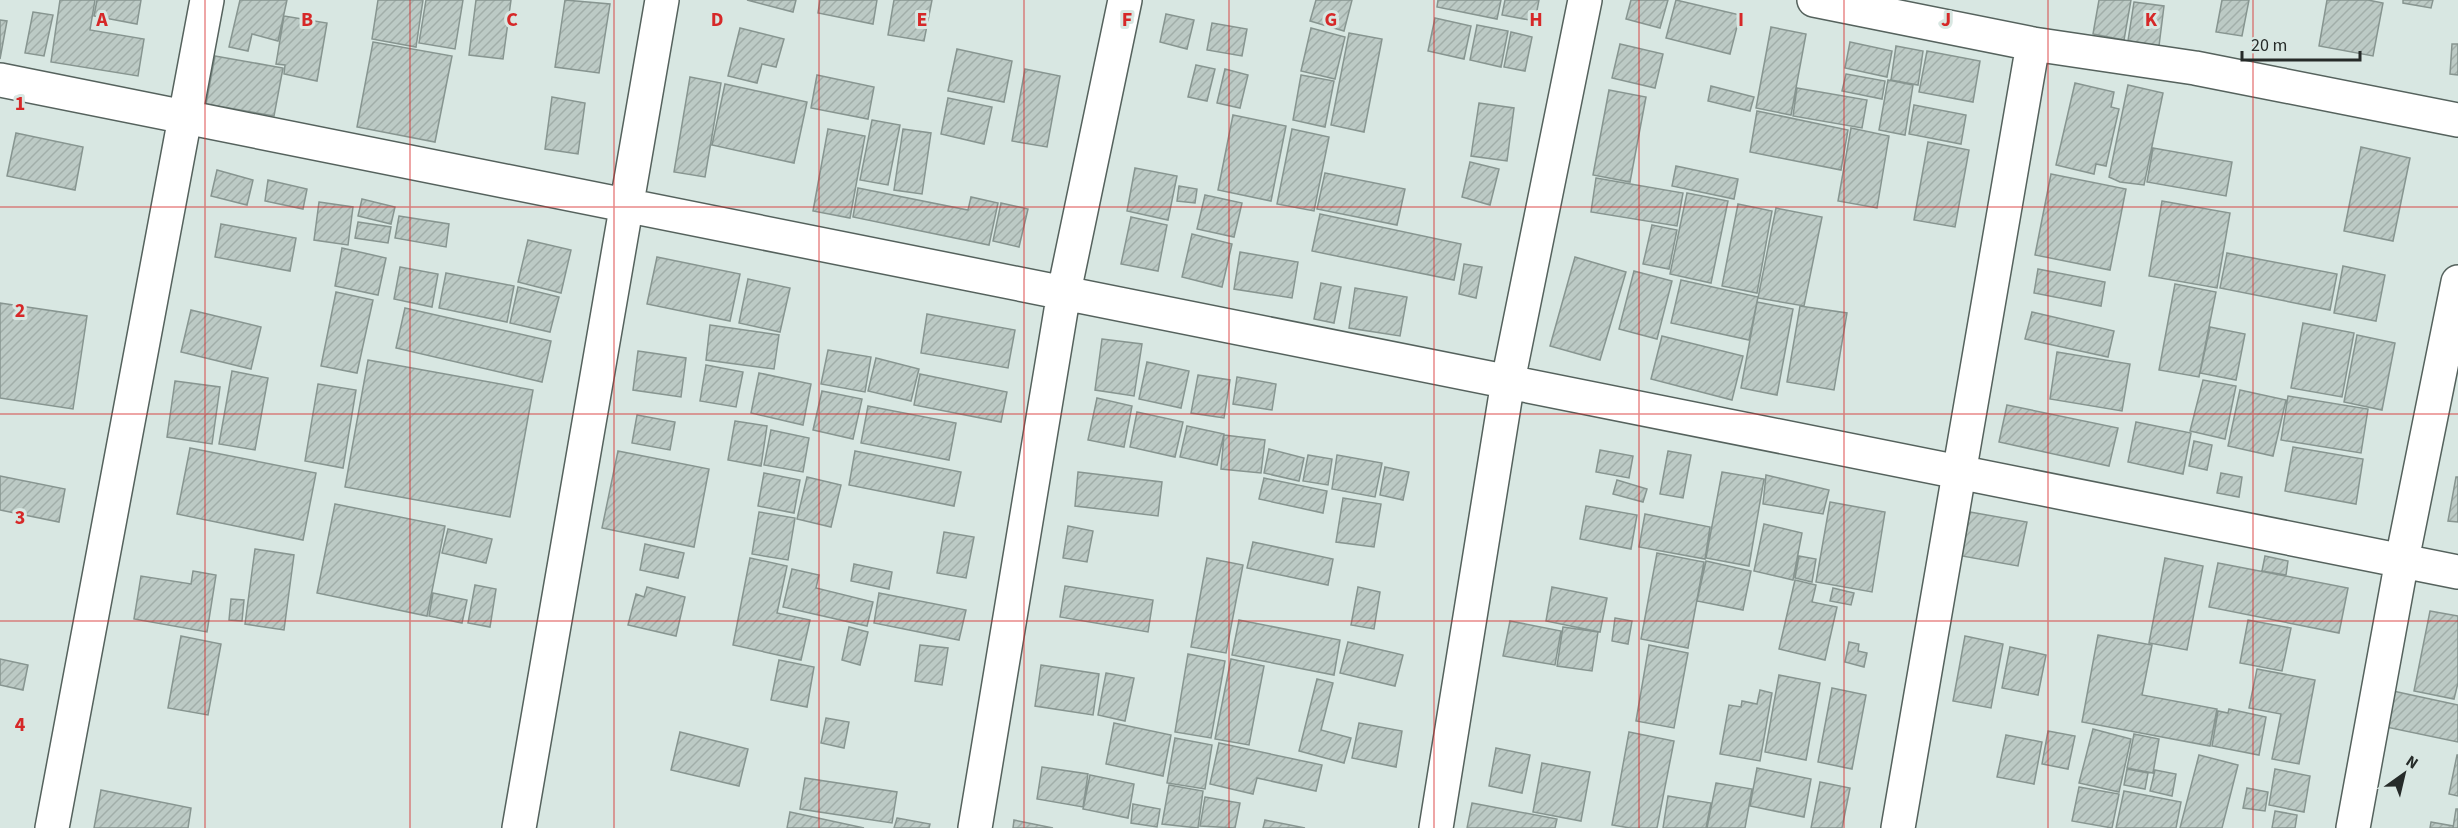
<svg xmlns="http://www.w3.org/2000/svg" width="2458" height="828" font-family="'Source Sans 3',sans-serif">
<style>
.building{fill:url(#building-hatch);stroke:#879590;stroke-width:1.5}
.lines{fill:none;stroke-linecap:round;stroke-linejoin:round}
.minor-casing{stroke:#55625d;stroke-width:36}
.minor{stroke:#fff;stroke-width:33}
.grid{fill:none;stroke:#d62828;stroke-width:1.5;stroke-opacity:0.55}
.grid-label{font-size:20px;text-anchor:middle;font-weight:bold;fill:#d62828;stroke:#d8e7e2;stroke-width:6;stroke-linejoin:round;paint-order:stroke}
</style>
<defs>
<pattern id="building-hatch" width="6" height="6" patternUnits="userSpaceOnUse" patternTransform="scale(1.5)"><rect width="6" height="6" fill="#bccac5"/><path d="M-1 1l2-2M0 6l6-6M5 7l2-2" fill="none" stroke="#a1aea9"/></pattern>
</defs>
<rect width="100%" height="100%" fill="#d8e7e2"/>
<path class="building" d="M60,0h35l-5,30 54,9 -6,37 -87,-14z
M97,0h44l-4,24 -43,-8z
M240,0h47l-9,41 -26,-7 -4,17 -19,-4z
M378,0h45l-7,47 -44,-8z
M426,0h37l-8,49 -36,-6z
M476,0h35l-8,59 -34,-4z
M565,0l45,4 -11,69 -44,-6z
M747,0h49l-3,12z
M820,0h57l-4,24 -55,-11z
M894,0h38l-8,41 -36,-6z
M1316,0h36l-8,31 -34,-10z
M1438,0h63l-4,19 -60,-12z
M1505,0h34l-4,21 -33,-6z
M1631,0h37l-8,28 -34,-9z
M1676,0l64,15 -10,39 -64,-16z
M2099,0h32l-7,40 -31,-6z
M2222,0h27l-7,36 -26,-4z
M2327,0h41l15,3 -10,53 -54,-10z
M2403,0h30l-2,8 -28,-5z
M2134,2l30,4 -5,40 -31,-5z
M33,12l20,3 -9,41 -19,-3z
M1166,14l28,6 -7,29 -27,-7z
M284,16l43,7 -10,58 -33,-7 1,-9 -9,-1z
M1435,18l36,8 -7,33 -36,-8z
M0,20l7,1 -7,38z
M1212,23l35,6 -5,27 -35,-6z
M1477,25l31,6 -7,36 -31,-7z
M1771,27l35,7 -15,81 -35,-7z
M740,28l44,11 -8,28 -14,-3 -5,19 -29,-7z
M1311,28l34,9 -10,42 -34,-8z
M1511,32l21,5 -7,34 -21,-4z
M1349,33l33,6 -18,93 -33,-7z
M373,42l79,14 -17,86 -78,-15z
M1850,42l42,9 -5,26 -42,-9z
M1620,44l43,10 -8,34 -43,-10z
M2452,44h6v31l-8,-1z
M1896,46l27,5 -5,34 -27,-5z
M957,49l55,12 -8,41 -56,-11z
M1927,51l53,10 -7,41 -54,-10z
M215,56l68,12 -9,48 -68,-12z
M1196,65l19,4 -8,32 -19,-4z
M1025,69l35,7 -13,71 -35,-6z
M1225,69l23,6 -8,33 -23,-5z
M1846,74l39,7 -3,18 -40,-8z
M817,75l57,12 -6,32 -57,-11z
M1301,75l33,6 -9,46 -32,-7z
M690,77l31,6 -16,94 -31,-5z
M1888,80l25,5 -8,50 -26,-5z
M2075,83l39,9 -3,15 8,2 -13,57 -10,-2 -2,10 -38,-9z
M725,84l82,18 -13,61 -82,-18z
M2128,85l35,8 -19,92 -24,-3 -11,-5z
M1711,86l43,11 -4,14 -42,-10z
M1797,88l70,12 -5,28 -69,-12z
M1609,90l37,7 -16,85 -37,-7z
M552,97l33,6 -7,51 -33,-5z
M948,98l44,9 -8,37 -43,-10z
M1479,103l35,5 -7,53 -36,-5z
M1914,105l52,10 -5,29 -52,-10z
M1757,111l91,19 -7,40 -91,-18z
M1233,115l53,11 -15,75 -53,-11z
M872,120l28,5 -12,60 -28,-5z
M1851,128l38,8 -12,72 -39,-7z
M828,129l37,7 -15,82 -37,-7z
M903,129l28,4 -9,61 -28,-4z
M1292,129l37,8 -15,74 -37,-7z
M16,133l67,14 -8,43 -68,-14z
M1928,142l41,8 -14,77 -41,-7z
M2361,147l49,11 -17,83 -49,-10z
M2153,148l79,14 -6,34 -79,-14z
M1470,162l29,7 -9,36 -28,-8z
M1676,166l62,13 -4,20 -62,-13z
M1135,168l42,8 -9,44 -41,-9z
M217,170l36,10 -6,25 -36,-9z
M1325,173l80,16 -8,36 -80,-16z
M2051,174l75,15 -16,81 -75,-15z
M1596,178l87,15 -6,33 -86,-14z
M268,180l39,9 -4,20 -38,-8z
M1179,186l18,3 -2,14 -18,-2z
M858,188l110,22 3,-13 27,6 -9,42 -136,-28z
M1687,193l41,8 -17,82 -41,-9z
M1205,195l37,8 -8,34 -37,-8z
M362,199l33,8 -4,17 -33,-8z
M2162,201l68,12 -13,75 -68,-12z
M319,202l34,5 -5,38 -34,-5z
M1001,203l27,6 -9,38 -26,-6z
M1738,204l34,7 -15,82 -35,-7z
M1776,208l46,9 -18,89 -46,-8z
M1320,214l141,30 -7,36 -142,-29z
M399,216l50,8 -3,23 -51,-9z
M1131,217l36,8 -9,46 -37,-7z
M358,222l33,5 -3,16 -33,-5z
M221,224l75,14 -6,33 -75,-14z
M1652,225l25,5 -8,39 -26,-5z
M1192,234l40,10 -10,43 -40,-10z
M528,240l43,10 -10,43 -43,-11z
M342,248l44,10 -8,37 -43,-9z
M1240,252l58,10 -6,36 -58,-9z
M2227,253l110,21 -7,36 -110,-22z
M657,257l83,17 -10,47 -83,-17z
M1575,257l51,15 -26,88 -50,-14z
M1464,264l18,3 -6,31 -17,-4z
M2343,266l42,9 -9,46 -42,-8z
M400,267l38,7 -6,33 -38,-8z
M2038,269l67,13 -4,24 -67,-13z
M1634,271l38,10 -15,58 -38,-10z
M446,273l68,13 -7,36 -68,-14z
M748,279l42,9 -10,44 -41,-9z
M1681,280l77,17 -9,43 -78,-17z
M1321,283l20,4 -7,36 -20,-4z
M2175,284l41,8 -17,85 -40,-7z
M518,287l41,10 -9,35 -40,-9z
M1355,288l52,9 -7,39 -51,-8z
M336,292l37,8 -16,73 -36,-7z
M1757,302l36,7 -16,86 -36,-7z
M0,303l87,13 -14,93 -73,-11z
M1800,306l47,7 -13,77 -47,-8z
M405,308l146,33 -9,41 -146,-34z
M191,310l70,17 -10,42 -70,-17z
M2032,312l82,19 -6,26 -83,-18z
M927,314l88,16 -7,38 -87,-15z
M2303,323l51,10 -12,64 -51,-9z
M710,325l69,10 -5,34 -68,-9z
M2210,327l35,7 -9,46 -36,-7z
M2357,335l38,8 -13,67 -38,-8z
M1662,336l81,20 -11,44 -81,-21z
M1102,339l40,5 -8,52 -39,-6z
M828,350l43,7 -6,35 -44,-8z
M638,351l48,7 -5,39 -48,-7z
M2057,352l73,12 -8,47 -72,-12z
M876,358l43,11 -8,32 -43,-10z
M368,360l165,30 -23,127 -165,-30z
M1147,362l42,9 -8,37 -42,-9z
M706,365l37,7 -7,35 -36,-6z
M232,371l36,7 -13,72 -36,-6z
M759,373l52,11 -8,41 -52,-12z
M920,374l87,18 -6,30 -87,-17z
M1198,375l32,5 -6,38 -33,-5z
M1237,377l39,7 -4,26 -39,-6z
M2203,380l33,6 -11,53 -35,-8z
M175,381l45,6 -8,57 -45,-7z
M318,384l38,6 -13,78 -38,-7z
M2240,390l46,10 -13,56 -45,-10z
M822,391l40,8 -9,40 -40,-9z
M2288,396l80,13 -7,44 -80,-13z
M1097,398l35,8 -8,41 -36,-7z
M2007,405l111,23 -9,38 -110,-24z
M868,406l88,17 -7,37 -88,-17z
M1137,412l46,10 -8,35 -45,-10z
M637,415l38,7 -5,28 -38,-7z
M735,421l32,5 -6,40 -33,-6z
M2136,422l55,11 -8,41 -55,-12z
M1187,426l37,8 -7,31 -37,-8z
M771,430l38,8 -6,34 -39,-7z
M1224,435l41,5 -4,33 -40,-4z
M2194,441l18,4 -5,25 -18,-4z
M2293,447l70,12 -7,45 -71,-13z
M190,448l126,25 -13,67 -126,-26z
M1269,449l35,9 -5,23 -35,-8z
M1600,450l33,6 -4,22 -33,-6z
M618,451l91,18 -15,78 -92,-19z
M855,451l106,21 -7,34 -105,-21z
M1668,451l23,4 -8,43 -23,-4z
M1308,455l24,4 -4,26 -25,-4z
M1337,455l45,8 -7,34 -43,-8z
M1385,467l24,5 -6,28 -23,-5z
M1078,472l84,10 -4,34 -83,-10z
M1722,472l42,7 -15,87 -43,-8z
M764,473l36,7 -6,33 -36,-7z
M2221,473l21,4 -3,20 -22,-4z
M1766,475l63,15 -6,24 -60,-10z
M0,476l65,13 -6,33 -59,-12z
M807,477l34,8 -10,42 -34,-8z
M2456,477h2v45l-10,-1z
M1264,478l63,13 -4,22 -64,-14z
M1617,480l30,9 -4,13 -30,-8z
M1343,498l38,6 -7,43 -38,-5z
M1830,502l55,10 -13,80 -56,-10z
M335,504l110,22 -18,90 -110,-23z
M1586,506l51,9 -6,34 -51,-10z
M759,512l36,6 -7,42 -36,-6z
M1970,512l57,10 -9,44 -56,-10z
M1645,514l65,13 -5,32 -66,-12z
M1764,524l38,9 -9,47 -39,-9z
M1068,526l25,5 -6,31 -24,-4z
M448,529l44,10 -6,24 -44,-10z
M944,532l30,5 -8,41 -29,-5z
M1253,542l80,17 -5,26 -81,-17z
M645,544l39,9 -6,25 -38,-8z
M255,549l39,6 -10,75 -39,-6z
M1657,553l47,9 -16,86 -47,-9z
M1799,556l17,3 -4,23 -17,-4z
M2265,556l23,5 -2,14 -24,-4z
M750,558l37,8 -10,47 33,7 -9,40 -68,-15z
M1207,558l36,7 -17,88 -35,-6z
M2165,558l38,8 -16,84 -38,-7z
M1706,561l45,10 -8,39 -46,-9z
M2218,563l130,25 -9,45 -130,-26z
M854,564l38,8 -3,17 -38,-8z
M792,569l27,6 -3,13 57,14 -6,24 -84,-19z
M193,571l23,4 -9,57 -73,-13 7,-43 50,8z
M1795,580l21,5 -4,17 25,5 -12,53 -46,-11z
M475,585l21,4 -6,38 -22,-4z
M1065,586l88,14 -5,32 -88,-15z
M647,587l38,10 -9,39 -48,-11 8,-31 8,3z
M1358,587l22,5 -6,37 -23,-4z
M1552,587l55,11 -7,34 -54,-11z
M1833,588l21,5 -3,12 -21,-4z
M433,593l34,7 -5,23 -33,-7z
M879,593l87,17 -7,30 -85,-17z
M231,599l13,1 -2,21 -13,-1z
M2430,611l28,5v67l-4,16 -40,-8z
M1615,618l17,3 -4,23 -16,-3z
M1239,620l101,20 -6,35 -102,-20z
M2248,620l43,8 -9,43 -42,-8z
M1510,621l51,10 -6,34 -52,-9z
M849,627l19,5 -8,33 -18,-5z
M1563,627l35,5 -6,39 -35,-5z
M2098,635l54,10 -10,50 75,14 -7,37 -128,-24z
M181,636l40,8 -13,71 -40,-7z
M1965,636l38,8 -12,64 -38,-7z
M1348,642l55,13 -8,31 -55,-13z
M1849,642l10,2 -1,7 9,2 -3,14 -19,-5z
M920,645l28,3 -6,37 -27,-4z
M1649,645l39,8 -14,75 -38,-7z
M2010,647l36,8 -8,40 -36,-7z
M1188,654l37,7 -14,77 -36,-6z
M0,659l28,6 -5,25 -23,-5z
M1231,659l33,7 -15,79 -34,-6z
M779,660l35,7 -7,40 -36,-7z
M1041,665l58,9 -6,41 -58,-9z
M2257,669l58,11 -16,84 -27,-5 9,-45 -32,-6z
M1106,673l28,5 -9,43 -27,-6z
M1779,675l41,8 -14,77 -41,-8z
M1317,679l16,4 -12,47 30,8 -7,25 -45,-12z
M1832,688l34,7 -14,74 -34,-7z
M1760,690l12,3 -12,68 -40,-7 9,-49 12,2 1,-6 15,3z
M2393,691l65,14v37l-72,-15z
M2229,709l37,8 -7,38 -47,-9 6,-35 10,2z
M826,718l23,4 -5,26 -23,-5z
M1114,723l57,12 -8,41 -57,-12z
M1359,723l43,8 -6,36 -44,-9z
M2093,729l38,10 -12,53 -40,-9z
M2048,731l27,5 -7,33 -26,-5z
M680,732l68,17 -9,37 -68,-16z
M1629,732l45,9 -17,87h-27l-18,-3z
M2134,734l25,5 -6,34 -26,-5z
M2006,735l36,7 -8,42 -37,-7z
M1175,738l37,7 -7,44 -38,-6z
M1219,743l103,22 -6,26 -59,-13 -4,16 -43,-10z
M1496,748l34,7 -8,38 -33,-7z
M2199,755l39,10 -16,63h-42z
M2457,755h1v41l-9,-2z
M1542,763l48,9 -9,49 -48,-9z
M1042,767l46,7 -5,33 -46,-8z
M1757,768l54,11 -7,38 -54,-11z
M2127,769l21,4 -3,16 -21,-4z
M2275,769l35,7 -6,36 -35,-7z
M2155,770l21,4 -4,22 -22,-5z
M1090,775l44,9 -6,34 -45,-9z
M805,778l92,14 -5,31 -92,-14z
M1820,782l30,6 -8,40h-31z
M1716,783l36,6 -7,39h-38z
M1169,785l34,6 -5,37 -36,-4z
M2079,787l40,7 -7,34 -40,-7z
M2247,788l21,4 -3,19 -22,-3z
M101,790l90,18 -3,20h-94z
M2124,791l57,11 -5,26h-60z
M1668,796l43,7 -5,25h-43z
M1205,797l35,6 -5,25 -35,-2z
M1472,803l85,16 -2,9h-88z
M1133,804l27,5 -3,18 -26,-4z
M2456,809h2v19h-5z
M2275,811l22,4 -2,13h-23z
M790,812l74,16h-77z
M897,818l33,6 -1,4h-35z
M1014,820l39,8h-40z
M1265,820l40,8h-42z
M2431,822l22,4v2h-23z"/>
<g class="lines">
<g class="minor-casing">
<path id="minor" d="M1814,0l219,44 162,24 263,52
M0,80l2458,492
M52,828l155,-828
M519,828l143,-828
M975,828l89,-536 61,-292
M1436,828l72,-447 77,-381
M1898,828l135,-784
M2353,828l49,-268 56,-278"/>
</g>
<use href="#minor" class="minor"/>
</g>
<path class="grid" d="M205,0v828M410,0v828M614,0v828M819,0v828M1024,0v828M1229,0v828M1434,0v828M1639,0v828M1844,0v828M2048,0v828M2253,0v828M0,207h2458M0,414h2458M0,621h2458"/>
<g class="grid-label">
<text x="102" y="26">A</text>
<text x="307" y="26">B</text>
<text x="512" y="26">C</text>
<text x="717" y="26">D</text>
<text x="922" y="26">E</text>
<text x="1127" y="26">F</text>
<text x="1331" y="26">G</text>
<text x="1536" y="26">H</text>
<text x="1741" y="26">I</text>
<text x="1946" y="26">J</text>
<text x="2151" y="26">K</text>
<text x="20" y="110">1</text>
<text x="20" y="317">2</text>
<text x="20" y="524">3</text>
<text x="20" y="731">4</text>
</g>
<g transform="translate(2404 774) rotate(34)" stroke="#d8e7e2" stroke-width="4.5" paint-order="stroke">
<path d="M0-4.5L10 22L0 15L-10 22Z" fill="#262b29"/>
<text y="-9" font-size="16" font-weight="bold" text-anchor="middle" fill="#262b29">N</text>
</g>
<path d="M2242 51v9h118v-9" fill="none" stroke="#262b29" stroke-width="3"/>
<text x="2251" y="51" font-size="18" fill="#262b29" stroke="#d8e7e2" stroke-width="4.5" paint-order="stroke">20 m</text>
</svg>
